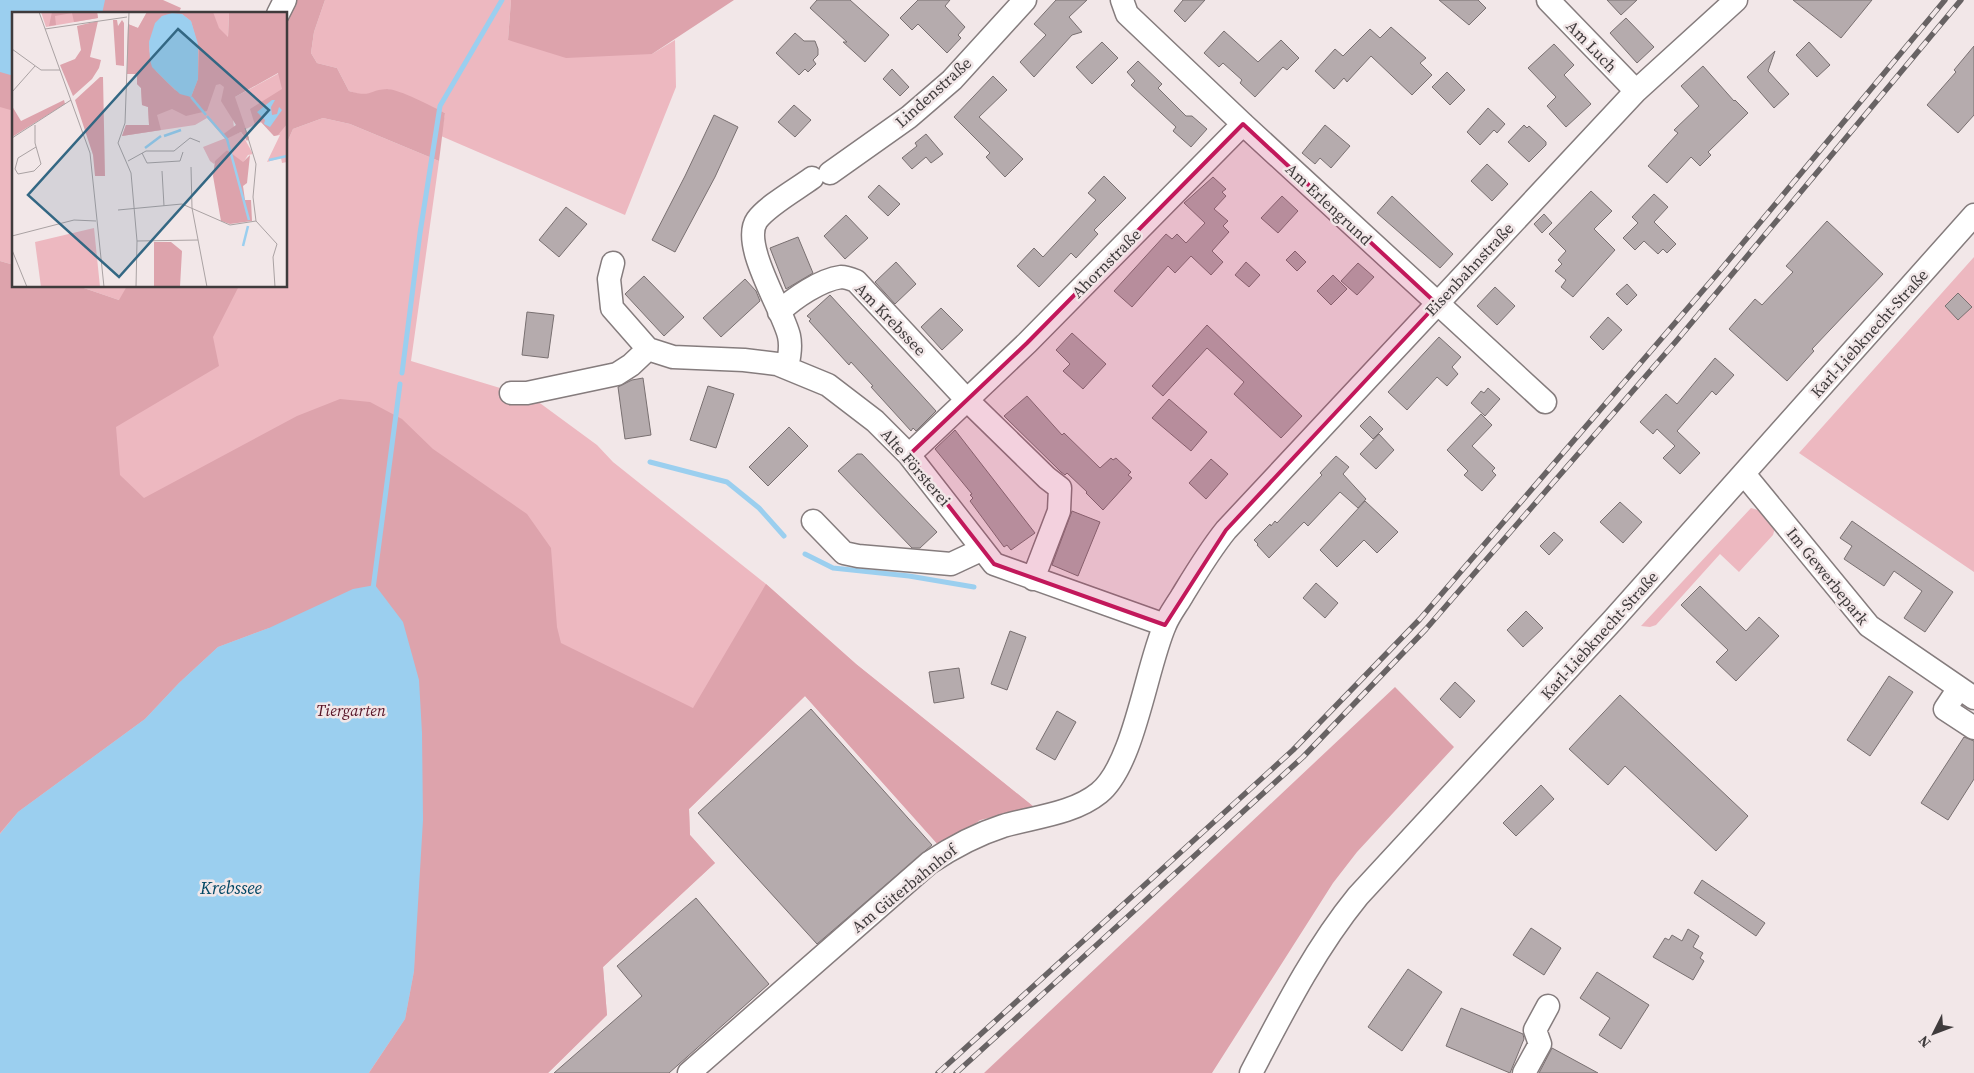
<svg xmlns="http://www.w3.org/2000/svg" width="1974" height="1073" font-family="'Source Serif 4',serif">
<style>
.green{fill:#edb8c0}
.forest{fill:#dda3ac}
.water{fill:#9bcfef}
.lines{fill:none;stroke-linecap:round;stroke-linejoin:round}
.stream{stroke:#9bcfef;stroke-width:5}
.building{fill:#b5abad;stroke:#797071}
.minor-casing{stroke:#857c7d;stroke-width:25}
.minor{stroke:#fff;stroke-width:22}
.rail-casing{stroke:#686364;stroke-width:5.5}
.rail{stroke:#f2e7e8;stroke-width:4;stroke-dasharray:11;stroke-linecap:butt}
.marked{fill:#c2185b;fill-opacity:0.2;stroke:#c2185b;stroke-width:4;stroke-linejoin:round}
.labels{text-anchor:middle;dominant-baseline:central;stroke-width:5;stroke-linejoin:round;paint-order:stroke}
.street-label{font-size:16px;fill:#3f3b3c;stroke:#f2e7e8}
.park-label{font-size:16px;font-style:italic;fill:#571326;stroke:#f2e7e8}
.water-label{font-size:18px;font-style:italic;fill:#004664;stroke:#f2e7e8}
.inset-river{fill:none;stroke:#9bcfef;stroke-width:2.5}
.inset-road{fill:none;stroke:#aaa2a3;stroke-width:1}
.view{fill:#336783;fill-opacity:0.15;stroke:#336783;stroke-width:2.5}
.inset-edge{fill:none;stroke:#3f3b3c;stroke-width:2.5}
</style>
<rect width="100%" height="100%" fill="#f2e7e8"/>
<path class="green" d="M325,0h186l-3,40 144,14 23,-14 1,47 -51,128 -184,-79 4,-23 -57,-24 -24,7 -15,-5 -12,-23 -20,-5 -6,-10 3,-21z
M0,72l14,4v189l-14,-4z
M323,118l27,6 89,37 -28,200 122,37 64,47 16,17 153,122 90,80 178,143 -54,13 -39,28 -136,-152 -116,113 1,26 25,28 -112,104 4,48 -59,58h-548v-561l119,-212 -41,-14h208v-141l7,-16z
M1974,257v315l-175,-119z
M1751,508l14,4 10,16 -2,7 -34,37 -19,-18 -64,71 -6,2 -9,-1z"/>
<path class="forest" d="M0,0h163l18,8 -3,6h-164v97l-14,-4z
M282,0h43l-11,32 -3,21 6,10 20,5 12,23c23,7 19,-1 38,-2 12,0 46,18 58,24l-6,48 -89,-37 -27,-6 -30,11 -7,16v-131z
M511,0h223l-82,54 -86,4 -58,-18z
M0,261l14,4v21h64l41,14 8,-14h112l-26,51 6,29 -103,61 4,48 24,23 153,-82 43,-17 30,3 32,17 31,30 94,65 24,34 6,79 4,16 132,65 73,-124 90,80 178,143 -54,13 -39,28 -136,-152 -116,113 1,26 25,28 -112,104 4,48 -59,58h-179l36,-54 9,-48 1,-47 -146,-296 -51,19 -39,36 -34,36 -127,93 -18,21z
M1395,687l59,60 -97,105 -24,31 -121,190h-228z"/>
<path class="water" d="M0,0h105l-3,14h-88v62l-14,-4z
M375,585l28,37 16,58 3,53 1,87 -9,151 -9,48 -35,52 -1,2h-369v-239l18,-22 127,-93 34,-36 39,-36 51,-19 84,-39z"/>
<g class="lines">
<path class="stream" d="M402,373l18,-140 20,-127 62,-106
M650,462l77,20 32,26 25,28
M805,554l28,14 76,8 65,11
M373,589l27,-205"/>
</g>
<path class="building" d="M817,0h33l39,35 -24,27 -22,-20h4l-37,-34z
M918,0h32l-5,6 20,21 -7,8 3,3 -14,15 -29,-29 -6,6 -12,-12z
M1056,0h31l-18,17 13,15 -10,3 -38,42 -14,-15 26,-27 -12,-11z
M1183,0h22l-20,22 -11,-11z
M1439,0h39l8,8 -17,17z
M1607,0h30l-16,15z
M1793,0h79l-31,38z
M1626,18l28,29 -17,16 -27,-30z
M1391,27l35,31 -6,5 12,12 -20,20 -41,-39 -24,26 -3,-4 -10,11 -19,-18 20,-22 8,7 27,-27 10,9z
M1224,31l34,31 23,-22 18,18 -12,12 -4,-3 -28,30 -15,-14 2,-3 -19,-17 -4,4 -15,-14z
M795,33l9,8h11l3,8v6l-5,5 3,4 -8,8 -3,-3 -6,6 -23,-22z
M1102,42l16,16 -26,26 -16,-17z
M1809,42l21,23 -13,12 -21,-22z
M1554,44l20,21 -10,10 27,29 -25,23 -19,-21 9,-9 -28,-29z
M1974,46v69l-16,18 -31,-28 29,-33 -2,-2z
M1775,51l-7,20 21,23 -15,14 -27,-31z
M1138,61l24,23 -4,4 28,28h6l15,13 -16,18 -18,-16 3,-4 -45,-42 4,-4 -8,-9z
M1703,66l31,35 1,-1 13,13 -40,39 3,3 -11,11 -9,-9 -24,26 -19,-17 30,-33 -4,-3 25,-24 -18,-20z
M892,69l17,18 -9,9 -17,-17z
M1447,72l18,18 -15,15 -18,-18z
M993,76l14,14 -28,27 44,42 -18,18 -19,-20 4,-4 -36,-36z
M794,105l17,15 -16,17 -17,-15z
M1488,108l17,16 -8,9 -3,-3 -14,15 -13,-13z
M714,115l24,12 -23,50 -40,75 -23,-12 33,-64z
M1325,125l25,21 -19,22 -11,-10 -5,6 -13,-11z
M1524,125l3,3 2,-2 17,16v3l-17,17 -21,-20z
M926,134l17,20 -12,9 -5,-6 -14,12 -10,-11 15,-12 -2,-3z
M1487,164l21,20 -16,17 -21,-20z
M1104,176l22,22 -32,32 4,4 -22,24 -5,-5 -32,34 -22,-21 17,-18 9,9 53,-57 -8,-7z
M1213,177l13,12 -4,3 4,4 -12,13 14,12 -5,5 6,6 -17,19 11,11 -12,13 -20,-19 -16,17 -7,-7 -36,41 -18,-16 52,-57 6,5 5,-5 9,9 19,-20 -21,-20z
M879,185l21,19 -12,12 -20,-19z
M1591,191l21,20 -18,18 21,21 -42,47 -12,-10 5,-7 -11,-9 7,-7 -4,-4 8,-9 -17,-17z
M1654,194l14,13 -14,15 22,22 -9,9 -4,-4 -5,5 -14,-13 -9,9 -12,-12 15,-15 -6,-6z
M1282,196l16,15 -20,22 -17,-15z
M1392,196l61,58 -13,14 -63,-55z
M566,207l21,17 -28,33 -20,-17z
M1544,214l8,9 -10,10 -8,-9z
M846,215l22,23 -23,21 -21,-23z
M1827,221l56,53 -71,75 2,2 -27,30 -58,-52 26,-30 7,6 31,-33 -7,-6z
M798,237l15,36 -27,16 -16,-41z
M1295,251l11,11 -9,9 -11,-11z
M896,262l20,22 -21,20 -20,-22z
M1246,262l14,13 -11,12 -14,-12z
M1358,263l16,14 -17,18 -16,-14z
M1333,275l14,14 -16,16 -14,-14z
M644,276l40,41 -20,19 -39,-42z
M745,279l11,12 4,10 -39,36 -18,-19z
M1627,284l10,11 -10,10 -11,-11z
M1495,287l20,19 -18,19 -20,-19z
M1958,293l14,14 -14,13 -13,-14z
M830,295l106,116 -20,20 -3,-3 -2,3 -40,-44 2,-1 -22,-24 -2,3 -40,-44 2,-2 -4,-3z
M941,308l22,22 -21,20 -21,-23z
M527,312l27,3 -6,43 -26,-3z
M1608,317l14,13 -19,20 -13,-13z
M1207,325l95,91 -21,22 -47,-44 10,-12 -37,-34 -44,48 -11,-10z
M1072,333l34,31 -23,25 -20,-18 7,-7 -14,-14z
M1439,337l22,20 -9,10 6,7 -11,12 -10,-9 -30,33 -19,-18z
M1715,358l19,17 -18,20 -4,-4 -35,40 23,22 -20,21 -17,-16 12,-12 -18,-17 -4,5 -13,-12 26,-28 11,10z
M643,378l8,57 -26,4 -7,-52 14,-7z
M708,386l26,8 -18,54 -26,-8z
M1488,388l12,11 -15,17 -14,-13 10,-12 3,2z
M1027,396l35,39 2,-2 36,35 11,-10 2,2 3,-2 15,14 -3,3 4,3 -29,32 -17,-17 1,-1 -20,-19 -2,2 -4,-3 -57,-56z
M1169,399l38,33 -16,19 -39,-33z
M1481,414l11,11 -20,21 23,22 -3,3 4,4 -14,16 -18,-16 4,-4 -21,-21z
M1370,416l13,13 -10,10 -13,-13z
M789,427l19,19 -40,40 -19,-19z
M955,430l80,103 -24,17 -4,-5 -3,2 -34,-46 3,-3 -3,-3 2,-1 -37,-45z
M1379,434l15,16 -18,19 -16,-15z
M857,454h5l75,78 -17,16h-8l-74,-77z
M1336,456l13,11 -6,7 23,25 -8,9 -18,-16 -32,34 -4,-4 -35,36 -12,-13 1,-1 -4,-4 16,-16 1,2 4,-5 2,2 45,-48 -2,-2z
M1211,459l17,15 -22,25 -17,-16z
M1365,501l33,31 -21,21 -13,-13 -27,27 -17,-17z
M1620,502l22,20 -19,21 -23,-21z
M1072,511l28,11 -22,54 -26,-11z
M1852,521l101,71 -28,40 -21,-14 18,-27 -28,-20 -10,15 -40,-27 8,-13 -12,-8z
M1554,532l9,8 -14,15 -9,-9z
M1316,583l22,20 -13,15 -22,-20z
M1700,586l46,45 13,-14 20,19 -43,45 -20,-19 12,-12 -47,-45z
M1526,611l17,17 -20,19 -16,-17z
M1010,631l16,6 -19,53 -16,-6z
M959,668l5,30 -30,5 -5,-31z
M1889,676l24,16 -43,64 -23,-16z
M1455,682l20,19 -15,17 -20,-19z
M1620,695l128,121 -32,35 -91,-85 -17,19 -39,-36z
M811,709l121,136 -115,99 -119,-131z
M1057,711l19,11 -21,38 -19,-11z
M1964,737l10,4v38l-26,41 -27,-17z
M1541,785l13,14 -38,37 -13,-13z
M1702,880l63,43 -9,13 -62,-43z
M696,898l73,86 -100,89h-115l88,-77 -25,-30z
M1531,928l30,20 -17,27 -31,-20z
M1688,929l11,7 -6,11 10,6 -3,5 4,3 -11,19 -40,-23 12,-19 4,2 3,-5 10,6z
M1408,969l34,23 -40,59 -34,-24z
M1597,972l52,33 -28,44 -22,-14 11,-17 -30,-20z
M1461,1008l62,26 1,5 -14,34 -64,-27z
M1552,1048l46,25h-59z"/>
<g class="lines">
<g class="minor-casing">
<path id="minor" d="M1122,0l5,14 116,110 302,278
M1548,0l88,91
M278,14l7,-14
M830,173l79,-56 43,-37 73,-80
M613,263l-4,16 3,29 36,41 25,8 71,3 33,4 51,21 47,36 34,34 85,109 171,61
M779,312c15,-14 41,-32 62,-35 5,0 10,2 15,4l110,118 81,79 13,10 -1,23 -26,68
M787,367c2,-8 4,-22 2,-31 -6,-26 -49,-92 -32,-116 10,-14 40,-31 55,-42
M511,393h16l90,-19 14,-9 17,-16
M909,455l118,-112 216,-219
M1744,474l125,152 105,72
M813,521l31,32 14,3 93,8 30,-14
M1959,688l-14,21 29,19
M689,1073l240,-210c24,-16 46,-28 74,-37 31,-9 70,-12 96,-33 35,-28 47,-125 66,-168 4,-10 11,-19 17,-29 14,-23 27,-45 44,-66l410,-439 100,-91
M1251,1073c32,-61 63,-123 107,-177l255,-276 361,-405
M1524,1073l16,-29 -5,-14 13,-24"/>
</g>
<use href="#minor" class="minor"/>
<g class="rail-casing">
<path id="rail" d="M938,1073l355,-323 127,-131 298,-346 227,-273
M956,1073l347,-316 123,-128 252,-290 283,-339"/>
</g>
<use href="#rail" class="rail"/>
</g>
<path class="marked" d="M1243,124l194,180 -211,226 -61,95 -171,-61 -85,-109 118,-112z"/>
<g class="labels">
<g class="street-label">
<text transform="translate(1592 46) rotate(46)">Am Luch</text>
<text transform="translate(933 92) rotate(-42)">Lindenstraße</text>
<text transform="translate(1329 204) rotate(43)">Am Erlengrund</text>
<text transform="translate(1106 263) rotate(-45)">Ahornstraße</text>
<text transform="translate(1469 269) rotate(-47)">Eisenbahnstraße</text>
<text transform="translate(891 319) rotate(46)">Am Krebssee</text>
<text transform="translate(1869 333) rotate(-48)">Karl-Liebknecht-Straße</text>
<text transform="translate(916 467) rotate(49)">Alte Försterei</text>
<text transform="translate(1828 576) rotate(51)">Im Gewerbepark</text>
<text transform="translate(1599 635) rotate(-48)">Karl-Liebknecht-Straße</text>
<text transform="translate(904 888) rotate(-39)">Am Güterbahnhof</text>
</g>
<g class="park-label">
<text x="351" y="710">Tiergarten</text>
</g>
<g class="water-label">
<text x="231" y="887">Krebssee</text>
</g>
</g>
<g transform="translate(12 12)">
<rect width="275" height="275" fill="#f2e7e8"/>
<path d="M29,0h56l1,6 -52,9zM135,0h82l-4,85h10l48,-26 4,27v64l-5,1 -1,-5 -14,4 13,-27 -6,1 -13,-14 -15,7 -13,-10 1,9 -12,7 -15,-17 -12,7 -73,11 4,-11h23l-1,-18 -6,-2 -1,-17 -4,-4v-10h-10l1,-50 10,4zM229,120l12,22 -5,1 -5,8 -16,-13 -13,14 -4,-3 -7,-14zM82,216l6,59h-59l-6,-45z" fill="#edb8c0"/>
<path d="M40,0h45l1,6 -24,4 -2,-9 -17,3 1,9 -7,1zM135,0h66l6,16 9,9 1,-25h58v112l-9,11 -4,1 -13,-14 -6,3 -5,-16 32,-20 -4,-16 -43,24 14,41 -2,3 -6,-9 -15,7 -4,-4 14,-10 -15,-24 3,-14 -4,-3 -4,1 -9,26 -21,5 -14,-7 -15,6 4,15 -39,6 4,-11h23l-1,-18 -6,-2 -1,-17 -4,-4v-10h-10l1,-50 10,4zM170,2l9,7 8,29 -1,29 -7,18 -16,-7 -19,-19 -7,-20v-9l13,-26zM101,8h4l1,6 4,-6 2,3v43l-8,-1zM86,9l-8,36 11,3 -2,8 -7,11 -19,17 -13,-31 15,-6 6,-9 -4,-24zM88,65h3l2,99h-10l-2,-21 -18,-55zM52,88l1,4 -53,33v-31l9,15zM215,138l16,12 7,-7 -3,28 -4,3 2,14h6l1,21 -22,3 -9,-3 -8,-45 2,-15zM142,230h17l11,9 -2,36h-26z" fill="#dda3ac" fill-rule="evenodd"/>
<path d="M160,1l10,1 9,7 7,23v35l-7,18 -11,-3 -12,-11 -16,-16 -2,-7 -1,-18 6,-19 7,-7zM260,88h3l-4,7 1,8 5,-1 2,-7 3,3 -12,17 -6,-3 1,-4 -8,-8z" fill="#9bcfef"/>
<path class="inset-river" d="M179,85l15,18M195,104l20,23 22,81M152,124l17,-6M133,136l16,-12M257,148l18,-4M231,234l5,-20"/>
<path class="inset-road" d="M27,0l51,141 14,134M117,0l-4,111 -7,20 13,30 6,68 -1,46M33,17l82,-12M0,37l29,21h19M0,80l23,-26M23,113v18l6,21 -7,7 -16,3 -3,-5 3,-11 18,-11M233,116l11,36 -3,33 3,24 21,23 -4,13 2,30M0,126l59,-38M130,141l5,10 33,-2 3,-9M116,149l18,-10h28l16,-13 10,4M179,155l1,41 15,79M150,159l2,35M106,198l64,-6 48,21 26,-4M0,224l62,-16 22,1M125,229l61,-1M0,238l15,37"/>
<path class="view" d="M166,17l91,81 -150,167 -91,-82z"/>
<rect width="275" height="275" class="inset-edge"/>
</g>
<g transform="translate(1934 1033) rotate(228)" stroke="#f2e7e8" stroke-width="4" paint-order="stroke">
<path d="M0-4L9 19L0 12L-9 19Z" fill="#3f3b3c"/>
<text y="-8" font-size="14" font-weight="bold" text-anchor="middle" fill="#3f3b3c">N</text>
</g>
</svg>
